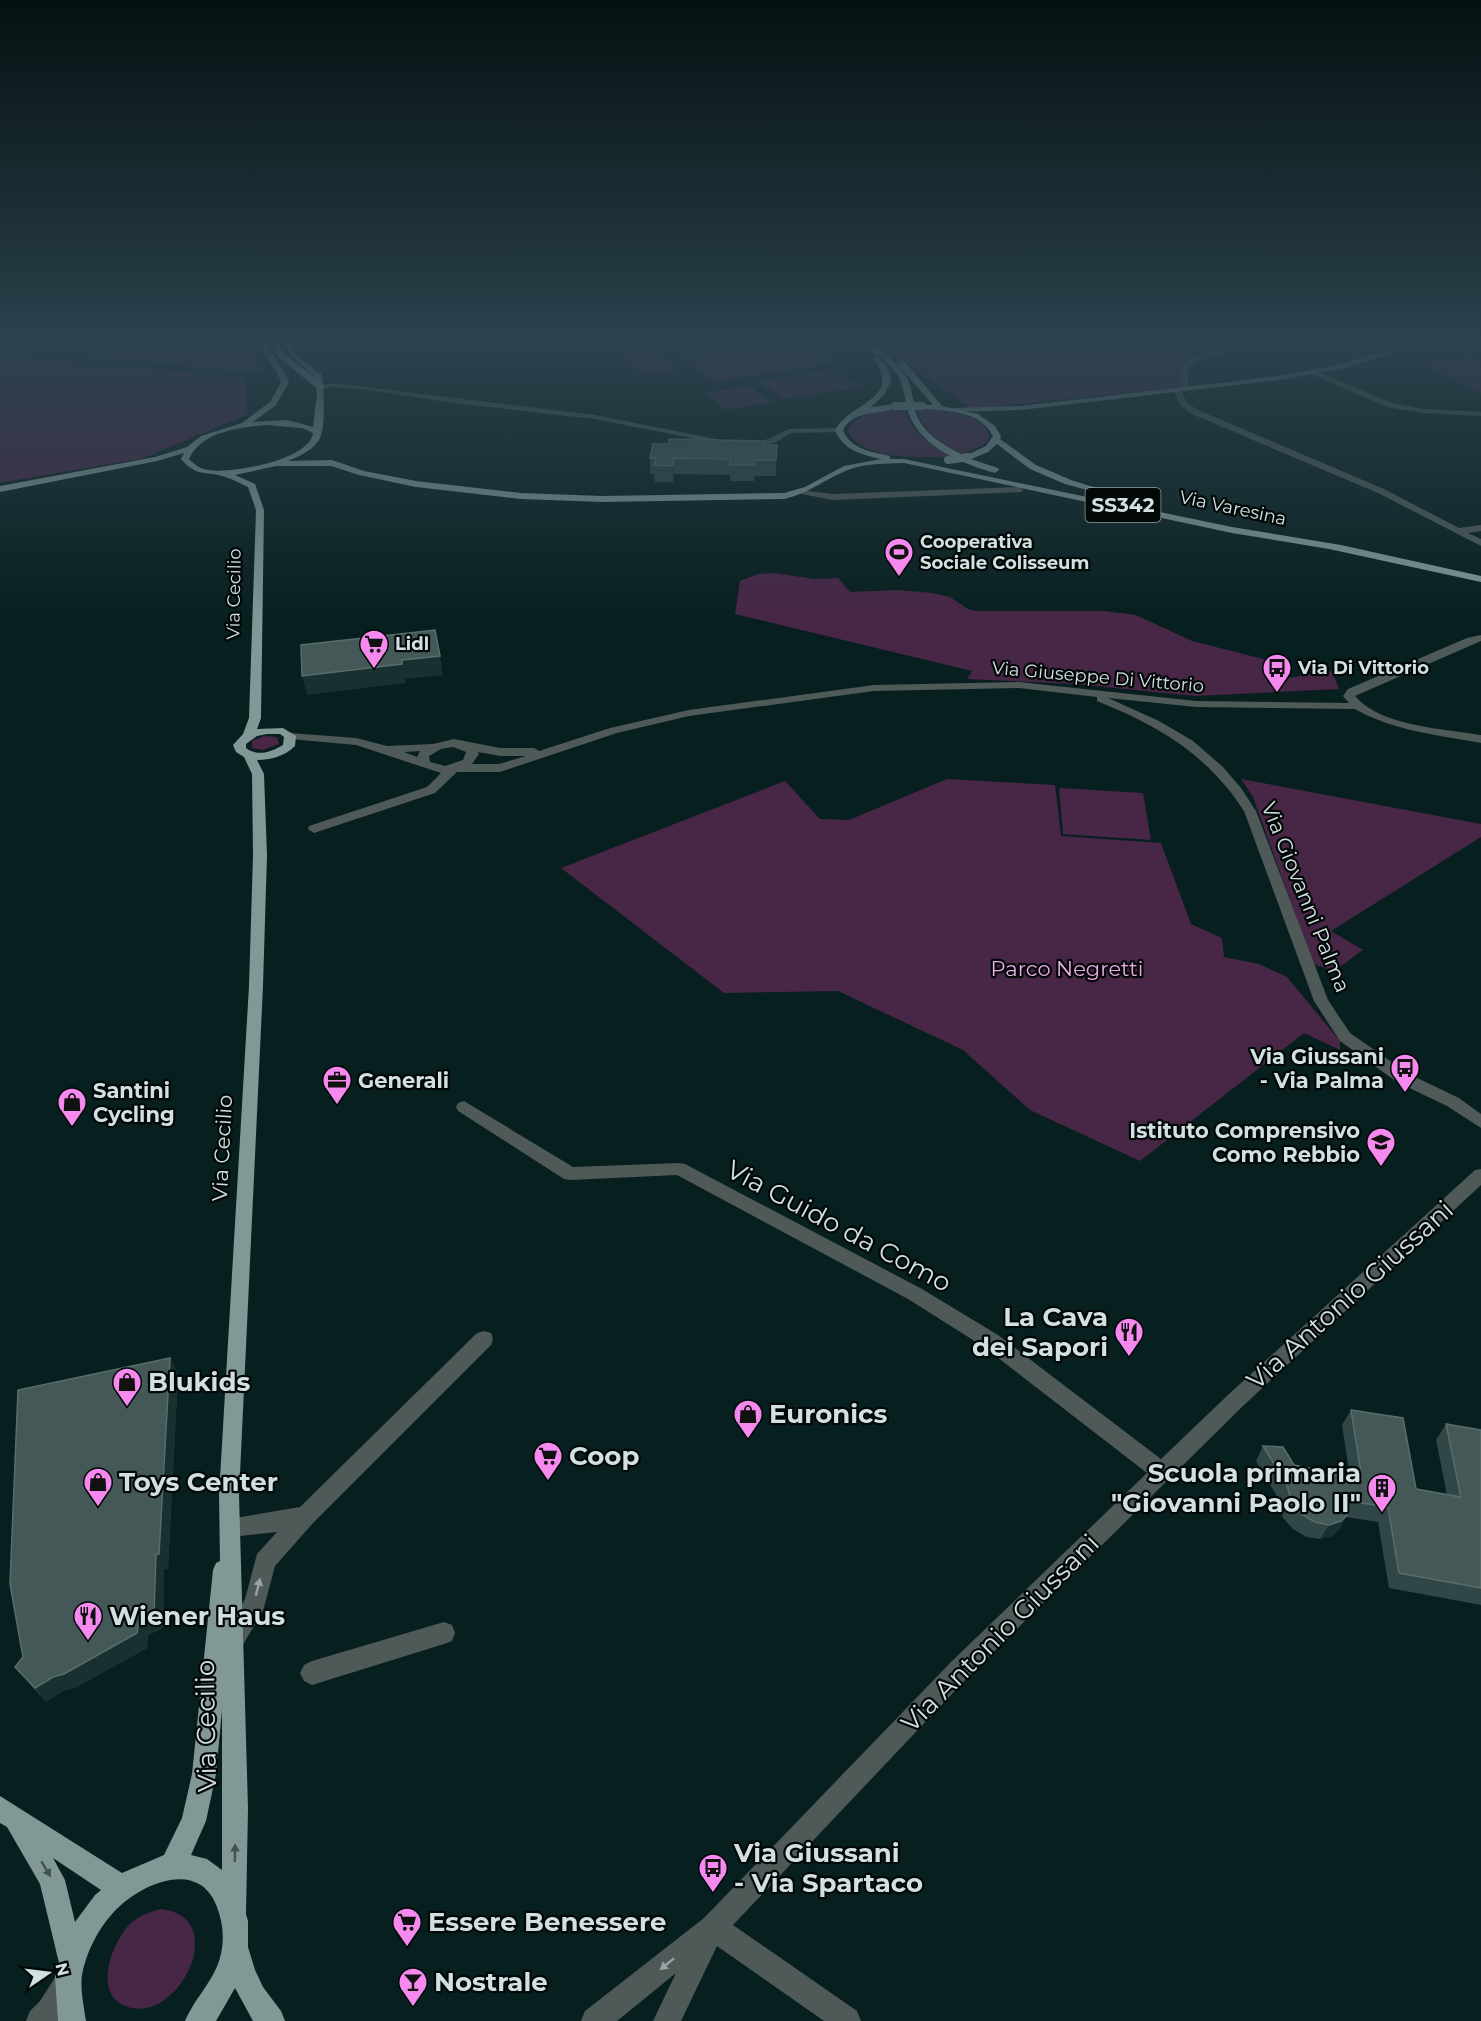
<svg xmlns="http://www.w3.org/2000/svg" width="1481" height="2021" font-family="Montserrat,sans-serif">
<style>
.green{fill:#482646}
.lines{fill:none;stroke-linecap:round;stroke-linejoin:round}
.street{fill:#4e5958;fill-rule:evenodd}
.secondary{fill:#6c7c7c;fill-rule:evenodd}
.primary{fill:#829897;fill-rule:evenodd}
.highway{fill:#97b1b0;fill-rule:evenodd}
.primary-bridge{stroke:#829897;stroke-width:8}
.wall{fill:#314747}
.shaded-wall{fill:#193030}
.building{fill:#435857;stroke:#596d6c;stroke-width:1.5}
.oneway{fill:#97a3a3}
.oneway2{fill:#42504f}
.labels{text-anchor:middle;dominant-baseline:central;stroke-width:4.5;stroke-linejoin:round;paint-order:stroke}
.far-street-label{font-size:18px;fill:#d3e0e0;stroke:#020707}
.far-poi-label{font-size:18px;font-weight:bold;fill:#d3e0e0;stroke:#020707;text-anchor:start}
.shield{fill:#020707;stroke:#949f9f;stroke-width:1.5}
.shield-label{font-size:20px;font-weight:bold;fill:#d3e0e0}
.street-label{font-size:21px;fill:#d3e0e0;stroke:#020707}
.park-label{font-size:21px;fill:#ebabe5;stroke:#020707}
.poi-label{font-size:21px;font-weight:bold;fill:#d3e0e0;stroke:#020707;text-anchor:end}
.near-street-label{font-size:26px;fill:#d3e0e0;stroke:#020707}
.near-poi-label{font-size:26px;font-weight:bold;fill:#d3e0e0;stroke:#020707;text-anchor:start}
</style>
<rect width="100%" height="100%" fill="#081f1f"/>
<path class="green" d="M86,340h161l17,27 -2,6 -171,-16z
M799,340l38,23 -124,19 -33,-24z
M874,340h328l9,4 2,4 -27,12 -8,12 3,15 -202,21h-8z
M661,351l16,20 -42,4 -15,-20z
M0,355l245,23 3,36 -104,44 -144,25z
M1469,357l12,6v30l-63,-30z
M833,369l28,18 -77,12 -27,-18z
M749,386l23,16 -46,8 -22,-17z
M905,409c7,24 24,35 45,47 -27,2 -89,5 -102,-25 9,-21 37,-21 57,-22z
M917,409c19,1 70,3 72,28l-5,8 -22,9c-19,-10 -40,-23 -45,-45z
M774,573l40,6 24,-1 12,14 48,-2 34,3 18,4 18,12 7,2h129l32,4 56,26 71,18 19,20 50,-8 7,18 -144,7 -120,-12 -108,-5 5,-8 -237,-57 5,-33 18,-7z
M264,736l13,1 2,7 -16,6 -11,-2v-7z
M947,779l108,6 6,51 100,7 30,81 31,14 2,19 35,7 28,13 53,64v9l-36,-17 -164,128 -110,-51 -67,-60 -125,-59 -114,2 -163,-125 224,-87 35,38 29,1z
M1241,779l240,45v13l-150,94 32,19 -29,21 -21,-7 -60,-167z
M1059,788l84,5 8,47 -88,-6z
M161,1909c69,8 20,109 -29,99 -41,-8 -22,-62 -3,-83 9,-9 20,-13 32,-16z"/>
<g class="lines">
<path class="street" d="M1204,340h7l20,11c-16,8 -34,2 -44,22l2,16 -7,2 -3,-18c9,-17 23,-21 41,-23z
M1314,370l78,33 32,6 57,3v4l-57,-3 -37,-6 -76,-33z
M332,383l263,32 146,29 28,-5 20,-10 50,-1 4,2 -4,2 -48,1 -17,10 -33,5 -146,-29 -141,-16 -92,-14 -30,-2 -11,2 -4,-2z
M1177,388l4,2 6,13 11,7 186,79 75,39 22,-3v6l-13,2 13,6v7l-103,-53 -186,-79 -11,-8 -8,-16z
M1019,487l4,3 -1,2 -190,8 -35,-7 4,-3 31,4z
M1481,635v6l-126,55c25,30 89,33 126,39v8c-42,-8 -88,-12 -126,-34l-159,-2 -88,-9 51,23 34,20 30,26 18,21 15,23 72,189 22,33 59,41 50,24 22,16v14l-34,-22 -50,-24 -57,-41 -26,-40 -70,-190c-37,-57 -85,-85 -147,-110v-4l-78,-9 -145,3 -185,25 -72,17 -117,39h-43l-22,21 -121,40 -6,-4 1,-3 118,-39 14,-14 -85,-28 -66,-6 -6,-3 6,-3 66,5 31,8 46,-2 21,-5 46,9h34l5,3 71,-23 79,-18 185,-25 145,-3 177,19 153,2 -6,-7 5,-7 119,-51zM453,747l13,5 -3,8 -18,6 -15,-4 -1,-6 12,-7zM420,751l-3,6 -13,-5zM478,752l22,4h26l-27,8h-27l7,-10z
M464,1101l109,66 106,-4 6,1 237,125 76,46 163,124 68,-65 246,-224 6,-1v16l-238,221 -276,272 -234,247 124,86 4,10h-37l-107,-75 -36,75h-28l23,-48 -59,48h-36l4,-10 119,-93 247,-256 196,-189 -163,-126 -76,-48 -231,-124 -107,5 -6,-1 -106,-68 -2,-4 2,-4z
M484,1331l7,2 2,6 -2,6 -178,178 -38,43 -12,45 -22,37 -8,3 -8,-3 -3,-8 23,-41 12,-45 20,-22 -46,5 -8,-3 -3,-7 3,-7 77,-13 177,-174z
M444,1622l8,3 3,8 -3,8 -8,3 -132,41 -8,-4 -4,-8 4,-8 8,-4z
M67,1969l9,4 4,9 -20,39h-34l4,-10 10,-10 18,-28z"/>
<path class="secondary" d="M1423,340h9l-87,28 -58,11 -266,31 -68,2 -4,-2 4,-2 68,-2 266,-31 54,-11z"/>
<path class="primary" d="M260,340h6c5,16 17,26 23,42l-13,23 -23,17 34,-2 26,7 4,-33 -3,-18 -23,-20 -8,-16h6l7,14 26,21c2,13 4,54 -3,65 -6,10 -21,17 -31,21l44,-1 32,11 52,10 105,12 82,3 181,-3 21,-6 39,-21 37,-7c-19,-4 -38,-9 -46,-29 15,-28 69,-31 38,-72l4,-2 10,11 4,14 -7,14 -13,12 24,-3 4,2c-18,11 -43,1 -56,24 7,19 29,22 47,26v3h14l328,68 109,18 140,31v6l-152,-33 -97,-16 -328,-70c-19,1 -38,0 -56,7 -23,9 -38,23 -64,29l-181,3 -82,-3 -105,-12 -57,-12 -28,-9h-55l-41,9 20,9 9,26 -3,208 -4,11 26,-1 13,8 -1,10c-10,10 -24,14 -38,14l7,14 3,81 -4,131 -24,509 9,313 -2,106 2,7v26l7,23 8,17 18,24 4,10h-32l-18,-33 -19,33h-31c11,-26 33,-43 37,-73 2,-15 0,-27 -5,-41 -18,-50 -79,-23 -105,7 -15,17 -26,39 -30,61 -2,14 2,32 4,46h-28l-3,-44 4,-14 -19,-79 -33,-57 -7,-4v-27l122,77 42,-18 18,-37 10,-44 21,-204 3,-7 4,-2 -1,-66 30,-509 4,-131 -1,-81 -8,-17 -8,-5 -3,-7 10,-11 6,-16 7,-208 -8,-23c-7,-3 -15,-8 -23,-10 -19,-7 -28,1 -44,-18l3,-6 -27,8 -157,31v-6l155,-29 32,-10 14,-11 41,-13 28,-21 11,-20c-5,-16 -18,-26 -21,-42zM266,425l36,3 11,5c-3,27 -82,41 -104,37 -9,-1 -14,-5 -20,-11 13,-28 50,-31 77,-34zM267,734h13l4,3 -1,8c-12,7 -25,12 -37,3v-4l11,-8zM222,1710v160l-15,-11 -16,-4 15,-34 10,-47zM53,1858l48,32 -6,5 -20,27 -10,-42z
M859,340h7l5,3c13,10 28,20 36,35 5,10 6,21 8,32 6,23 30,36 50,46l21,-10 7,-10c-14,-27 -48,-24 -74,-28v-4l14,1 -35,-40v-4h6l38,45 36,8 17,12 6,10 -1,3 36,26 35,15 35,11 -4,3 -37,-10 -35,-15 -33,-25 -9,8 -17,7 27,9 1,2 -4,3c-31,-9 -74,-25 -86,-59 -5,-13 -4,-28 -12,-40 -10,-15 -26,-22 -38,-34z"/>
<path class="highway" d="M270,340h8l7,14 39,31v4h-6l-40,-32z"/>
<path class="primary-bridge" d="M895,406h27
M948,460l20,-3"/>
</g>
<path class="wall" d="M590,340h66v5l-56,6z
M763,445h14l-1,31h-22v5h-24v-6l-56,-1 -1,8h-18l-1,-8h-4v-16z
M178,1374l-10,194 -4,1v58l-16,8 -1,13 -72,40 -11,2 -18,12 -31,-35 8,-10z
M1351,1410l65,79 31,6 -11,-55 10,-16 35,6v175l-92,-17 -11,-66 -32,-5 -6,11 -8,8 -12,3 -14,-2 -13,-8 -10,-11 -5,-20 -22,-37 7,-15 31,19 56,12 -8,-52z"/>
<path class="shaded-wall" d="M599,340h57v5l-56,6z
M674,458v16l-1,8v-16z
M440,656l3,19 -38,4 1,4 -99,12 -5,-19 100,-16z
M170,1358l8,16 -10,194 -4,1v58l-16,8 -1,13 -72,40 -11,2 -18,12 -11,-14 104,-67 17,-67z
M1349,1513l-9,15 -8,8 -12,3 9,-14z"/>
<path class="building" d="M669,439l94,2v4h14l-1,15h-22v5h-24v-6l-56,-1 -1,8 -19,-1 2,-7h-6l3,-14h16z
M435,630l5,26 -38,4v4l-100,12 -1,-31z
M170,1358l-11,196h-3l-2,59 -15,8 -2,12 -73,41 -11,3 -18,11 -20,-21 8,-10 -13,-73 8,-194z
M1351,1410l52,8 13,71 45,8 -15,-73 35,6v158l-82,-15 -11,-66 -39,-6v12l-8,8 -12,4 -14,-3 -14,-8 -9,-11 -6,-20 -23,-37 20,1 11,18 68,14z"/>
<defs><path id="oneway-solid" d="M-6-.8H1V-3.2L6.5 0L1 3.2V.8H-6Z" transform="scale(1.5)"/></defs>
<g class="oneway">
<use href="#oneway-solid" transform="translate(258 1587) rotate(-76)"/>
<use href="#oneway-solid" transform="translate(667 1964) rotate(141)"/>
</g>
<g class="oneway2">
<use href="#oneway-solid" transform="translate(235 1853) rotate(-89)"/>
<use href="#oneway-solid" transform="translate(46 1869) rotate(59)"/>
</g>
<linearGradient id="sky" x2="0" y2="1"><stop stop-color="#041111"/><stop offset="0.55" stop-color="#2c424d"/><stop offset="1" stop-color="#2c424d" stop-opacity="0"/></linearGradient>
<rect width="1481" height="622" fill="url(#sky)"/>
<defs>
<g id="stadium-pin" transform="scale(1.5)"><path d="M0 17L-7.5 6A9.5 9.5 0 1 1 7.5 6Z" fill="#f589ee" stroke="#020707"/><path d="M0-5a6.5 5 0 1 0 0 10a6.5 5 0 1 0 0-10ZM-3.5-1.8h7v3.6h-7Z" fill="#111"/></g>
<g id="supermarket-pin" transform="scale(1.5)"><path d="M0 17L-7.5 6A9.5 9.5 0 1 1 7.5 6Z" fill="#f589ee" stroke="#020707"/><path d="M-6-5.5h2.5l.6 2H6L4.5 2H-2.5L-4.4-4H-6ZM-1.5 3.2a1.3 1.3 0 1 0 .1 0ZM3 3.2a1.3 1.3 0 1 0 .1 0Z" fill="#111"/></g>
<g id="bus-pin" transform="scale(1.5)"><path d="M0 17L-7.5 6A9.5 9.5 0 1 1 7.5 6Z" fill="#f589ee" stroke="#020707"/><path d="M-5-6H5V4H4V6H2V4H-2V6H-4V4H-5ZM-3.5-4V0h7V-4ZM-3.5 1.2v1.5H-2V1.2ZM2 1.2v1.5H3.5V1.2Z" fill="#111"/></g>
<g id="office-pin" transform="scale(1.5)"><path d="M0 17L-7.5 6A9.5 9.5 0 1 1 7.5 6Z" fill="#f589ee" stroke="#020707"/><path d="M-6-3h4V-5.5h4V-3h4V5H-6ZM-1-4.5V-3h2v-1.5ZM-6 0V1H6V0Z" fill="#111"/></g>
<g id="shop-pin" transform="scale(1.5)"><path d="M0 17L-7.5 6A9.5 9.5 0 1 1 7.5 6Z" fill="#f589ee" stroke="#020707"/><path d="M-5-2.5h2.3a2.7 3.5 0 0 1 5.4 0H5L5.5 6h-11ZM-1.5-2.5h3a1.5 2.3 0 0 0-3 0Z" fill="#111"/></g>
<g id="school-pin" transform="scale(1.5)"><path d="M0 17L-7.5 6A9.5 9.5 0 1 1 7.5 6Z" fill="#f589ee" stroke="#020707"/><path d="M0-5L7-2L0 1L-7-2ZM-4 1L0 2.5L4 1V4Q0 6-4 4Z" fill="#111"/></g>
<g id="restaurant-pin" transform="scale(1.5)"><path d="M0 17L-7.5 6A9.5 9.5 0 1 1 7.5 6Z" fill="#f589ee" stroke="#020707"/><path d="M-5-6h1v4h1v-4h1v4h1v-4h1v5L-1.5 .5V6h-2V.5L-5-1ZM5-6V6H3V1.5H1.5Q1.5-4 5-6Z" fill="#111"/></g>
<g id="building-pin" transform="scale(1.5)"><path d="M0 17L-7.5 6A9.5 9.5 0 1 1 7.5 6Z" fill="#f589ee" stroke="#020707"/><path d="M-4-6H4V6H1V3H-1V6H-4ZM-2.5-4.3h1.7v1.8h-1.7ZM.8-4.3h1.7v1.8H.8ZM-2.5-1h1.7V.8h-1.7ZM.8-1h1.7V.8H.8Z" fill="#111"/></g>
<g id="bar-pin" transform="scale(1.5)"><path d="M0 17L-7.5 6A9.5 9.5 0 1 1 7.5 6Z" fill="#f589ee" stroke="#020707"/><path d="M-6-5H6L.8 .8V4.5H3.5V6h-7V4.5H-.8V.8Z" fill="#111"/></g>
</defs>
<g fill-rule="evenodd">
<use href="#stadium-pin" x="899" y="552"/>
<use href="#supermarket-pin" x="374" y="644"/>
<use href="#bus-pin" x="1277" y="668"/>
<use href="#bus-pin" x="1405" y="1068"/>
<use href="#office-pin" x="337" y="1080"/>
<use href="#shop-pin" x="72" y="1102"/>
<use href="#school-pin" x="1381" y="1142"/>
<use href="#restaurant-pin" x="1129" y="1332"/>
<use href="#shop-pin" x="127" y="1382"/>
<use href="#shop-pin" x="748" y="1414"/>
<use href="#supermarket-pin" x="548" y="1456"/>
<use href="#shop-pin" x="98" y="1482"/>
<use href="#building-pin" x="1382" y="1488"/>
<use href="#restaurant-pin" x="88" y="1616"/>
<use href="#bus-pin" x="713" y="1868"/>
<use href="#supermarket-pin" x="407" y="1922"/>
<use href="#bar-pin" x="413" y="1982"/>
</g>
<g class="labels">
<g class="far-street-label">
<text transform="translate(1233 508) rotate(12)">Via Varesina</text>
<text transform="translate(234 594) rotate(-89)">Via Cecilio</text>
<text transform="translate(1098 677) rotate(5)">Via Giuseppe Di Vittorio</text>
</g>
<g class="far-poi-label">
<text x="920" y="542">Cooperativa<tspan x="920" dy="21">Sociale Colisseum</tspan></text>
<text x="395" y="644">Lidl</text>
<text x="1298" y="668">Via Di Vittorio</text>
</g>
<rect class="shield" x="1085.5" y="488" width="75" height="34" rx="4.5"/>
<g class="shield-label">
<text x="1123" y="505">SS342</text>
</g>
<g class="street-label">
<text transform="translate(1306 897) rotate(68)">Via Giovanni Palma</text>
<text transform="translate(222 1148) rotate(-87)">Via Cecilio</text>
</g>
<g class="park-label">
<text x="1067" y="968">Parco Negretti</text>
</g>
<g class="poi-label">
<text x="1384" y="1056">Via Giussani<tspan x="1384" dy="24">- Via Palma</tspan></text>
<text x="358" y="1080" text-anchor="start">Generali</text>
<text x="93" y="1090" text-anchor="start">Santini<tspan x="93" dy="24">Cycling</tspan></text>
<text x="1360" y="1130">Istituto Comprensivo<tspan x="1360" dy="24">Como Rebbio</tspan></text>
</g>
<g class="near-street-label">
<text transform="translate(839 1226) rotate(28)">Via Guido da Como</text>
<text transform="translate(1350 1295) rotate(-42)">Via Antonio Giussani</text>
<text transform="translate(1000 1633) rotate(-45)">Via Antonio Giussani</text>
<text transform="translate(206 1726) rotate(-91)">Via Cecilio</text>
</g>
<g class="near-poi-label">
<text x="1108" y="1317" text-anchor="end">La Cava<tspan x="1108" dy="30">dei Sapori</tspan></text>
<text x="148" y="1382">Blukids</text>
<text x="769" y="1414">Euronics</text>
<text x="569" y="1456">Coop</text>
<text x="1361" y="1473" text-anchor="end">Scuola primaria<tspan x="1361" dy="30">"Giovanni Paolo II"</tspan></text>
<text x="119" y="1482">Toys Center</text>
<text x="109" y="1616">Wiener Haus</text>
<text x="734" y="1853">Via Giussani<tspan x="734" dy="30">- Via Spartaco</tspan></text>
<text x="428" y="1922">Essere Benessere</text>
<text x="434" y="1982">Nostrale</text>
</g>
</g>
<g transform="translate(48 1973) rotate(76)" stroke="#020707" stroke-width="4.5" paint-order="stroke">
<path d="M0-4.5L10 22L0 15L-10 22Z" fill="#d3e0e0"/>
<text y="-9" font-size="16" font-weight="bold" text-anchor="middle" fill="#d3e0e0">N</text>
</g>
</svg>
